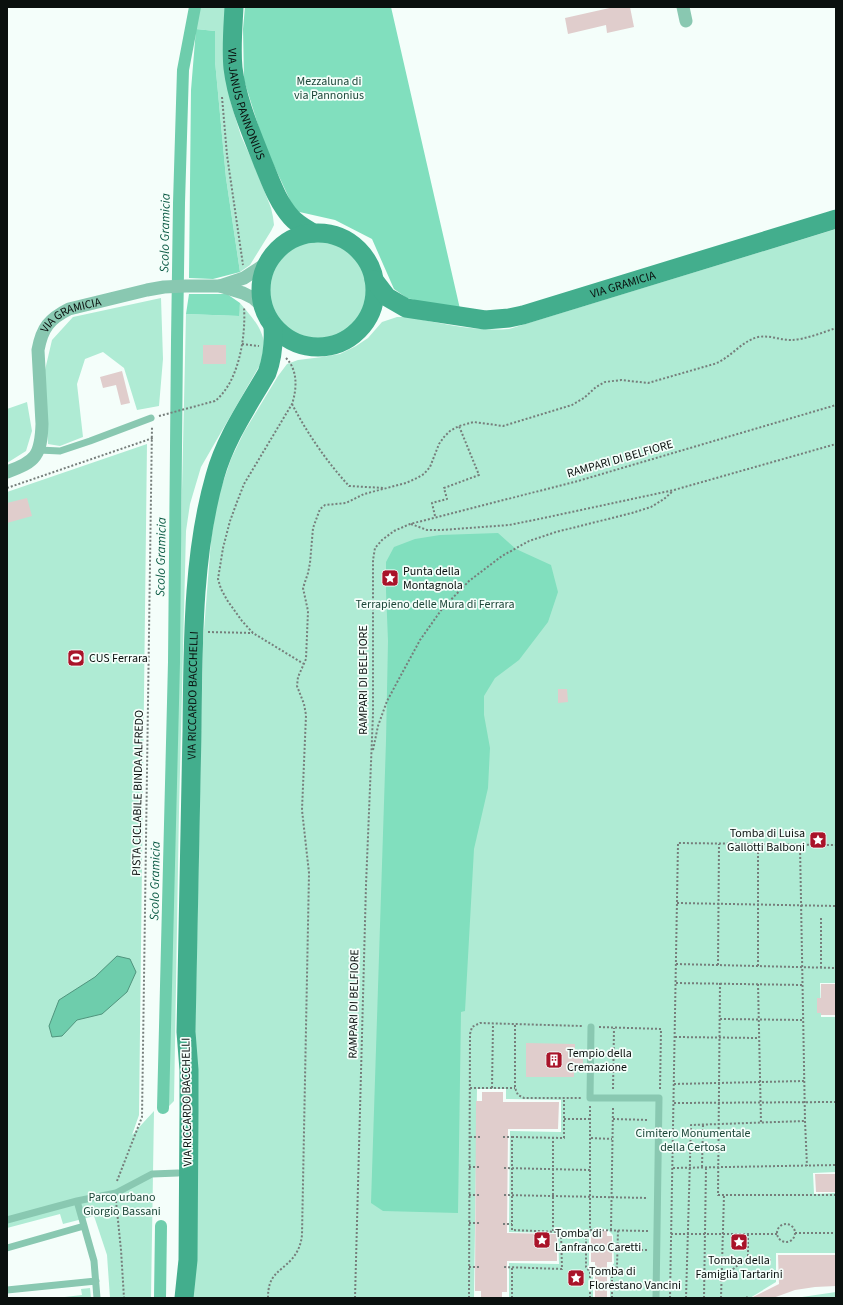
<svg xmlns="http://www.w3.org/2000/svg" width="843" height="1305" font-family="'Source Sans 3',sans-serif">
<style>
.green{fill:#afebd4}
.forest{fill:#81dfbe}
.water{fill:#6ecdac;stroke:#50947d}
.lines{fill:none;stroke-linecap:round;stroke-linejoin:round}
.canal{stroke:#6ecdac;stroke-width:12}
.building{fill:#e0cdcc}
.path{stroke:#767e7b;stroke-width:2;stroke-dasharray:2 2;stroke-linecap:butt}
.lane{stroke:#89c8b1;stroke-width:7}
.street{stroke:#89c8b1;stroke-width:13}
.secondary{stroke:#43ae8d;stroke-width:19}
.labels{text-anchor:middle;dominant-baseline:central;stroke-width:3.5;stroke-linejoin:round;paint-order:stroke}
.park-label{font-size:12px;fill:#1c4638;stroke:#f4fefa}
.street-label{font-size:12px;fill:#0a100e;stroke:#f4fefa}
.poi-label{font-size:12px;fill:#0a100e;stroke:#f4fefa;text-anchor:start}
.water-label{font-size:13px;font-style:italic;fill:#0c5b45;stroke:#f4fefa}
</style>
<rect width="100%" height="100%" fill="#f4fefa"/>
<path class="green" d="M200,7h27l3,93 11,36 14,31 16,41 2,9 1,8 -3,6 -21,34 -10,7 -14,-94 -11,-117v-30l-19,-2z
M836,229v754h-16l1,34h15v155l-23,1 1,21 22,-1v60h-60v29l-26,16h-140v-29l4,-6 -1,-28 -6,-6 -13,-1 -5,8v29l4,5v28h-84v-35l50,1 -1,-31 -49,-1 1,-101 51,1v-32l-55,-1v-10h-29l-3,209h-281l2,-258 8,-397 8,-103 5,-33 4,-16 11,-32 13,-27 34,-56 9,-12 11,-4 24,-3 18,-3 16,-8 12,-8 14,-16 15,-5h11c33,6 67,15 101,12z
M269 290a49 49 0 1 1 98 0a49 49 0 1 1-98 0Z
M161,298l2,61 -4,47 -22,4 -13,-42 -21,-16 -18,7 -8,25 6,53 -23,9 -12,-2 -3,-74 7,-30 21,-23z
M240,303c10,12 23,25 24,41 0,6 -2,13 -3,19l-60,104 -11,37 -4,27 -7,280 -5,290 -6,6 18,-793 52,2z
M27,402l5,29 -6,20 -19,12v-54z
M147,444l-8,671 -7,20 22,-24 -3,187h-41l-3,-43 -13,-39 -31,8 -3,-10 -53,14v-736z
M90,1288l1,10h-35l26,-3 -1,-6z
M836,1292v6h-39l5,-1z"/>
<path class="forest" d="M245,7h146l69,302 -27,-4 -26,-7 -13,-9 -22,-50 -37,-19 -40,-9 -31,-67 -20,-64 -1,-51z
M196,29l19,2v30l11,117 14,94 -27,7 -24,-1 2,-188z
M189,294h38l13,9 -1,13 -53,-2z
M498,533l18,16 35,16 7,27 -10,30 -29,38 -24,18 -11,18v19l6,33 -2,40 -14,61 -9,162 -4,1 -3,201 -75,-2 -12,-8 15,-462 2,-100 -2,-50v-29l8,-15 21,-8 25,-4z"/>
<path class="water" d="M117,956l13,3 6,13 -9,20 -25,22 -25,6 -15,16 -10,1 -3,-11 10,-26 36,-23z"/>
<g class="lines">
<path class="canal" d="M163,1108l11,-446 3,-321 2,-138 4,-133 12,-63
M160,1298l1,-72"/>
</g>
<path class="building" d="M614,7h16l4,20 -27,6 -1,-8 -38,9 -3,-16z
M203,345h23v19h-23z
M122,371l8,32 -9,2 -5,-20 -13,3 -3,-11z
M27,498l5,18 -25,7v-20z
M558,689h9l1,13 -10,1z
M821,984h15v31h-15v-2h-4v-15h4z
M526,1043l49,1v11h8v10h-9v12h-48z
M482,1092h21v10h56l-1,27h-50l-1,104 50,1v27h-50v31h-5v6h-21v-7h-6l1,-190h6z
M815,1174h21v18h-20z
M595,1231h12v5h5v26h-5v36h-12v-36h-4v-26h4z
M778,1255h58v31l-21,1 -20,3 -22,8h-22l28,-14z"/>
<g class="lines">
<path class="path" d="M222,97l5,58 16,110
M242,344l17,2
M286,358c12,12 11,31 6,46l-48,80 -7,18 -7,19 -7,27 -5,31 3,10 6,11 15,21 11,12 51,31
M292,404c15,29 35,58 57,82l35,2
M159,416l56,-15c24,-19 31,-65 29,-94
M7,488l146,-50
M435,516l-3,-13 15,-4 -3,-11 35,-13 -20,-49
M411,524l16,6h15l67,-5 30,-6 135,-29 162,-46
M208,632l45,1
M373,750l5,-24 9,-25 33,-61 22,-31 27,-28 33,-25 27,-15 27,-9 76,-19 19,-6 13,-8 9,-8
M758,844v122
M800,845l5,276 2,45
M677,903l159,3
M676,964l160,4
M718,965l1,-121
M821,968v-52
M676,983l126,2
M720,983l-2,212h118
M758,984l3,139
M720,1019l83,1
M515,1025v63l3,7 6,3h58
M599,1027l62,2 -1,61
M675,1037l84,1
M674,1084l130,-3
M470,1088h45
M492,1088l1,-64
M613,1089l1,-61
M674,1103l162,-1
M590,1106v124l58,1
M564,1119h27
M613,1119l36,1
M470,1137h10
M503,1137h9v93l49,2 1,37 -58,-2
M512,1137l52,1v-40
M591,1138l21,1
M469,1167h10
M702,1167l1,-42
M504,1168l86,2
M673,1168l163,-3
M117,1181l25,-64 10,-691
M469,1195h10
M504,1195l144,3
M116,1201l5,49 3,48
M469,1223h10
M777 1233a9 9 0 1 1 18 0a9 9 0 1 1-18 0Z
M503,1224h9
M611,1230l2,-122
M553,1231v-93
M795,1233h41
M671,1234h106
M748,1234v27
M617,1250h31
M469,1267h10
M704,1279l18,-1 21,-17 28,-1
M268,1298c0,-24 11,-25 24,-39 6,-7 9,-15 10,-24l7,-362 -7,-63 4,-95 -2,-11 -7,-18 1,-9 8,-18 2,-48 -5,-23 5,-15 2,-10 3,-35 7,-19 5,-4 21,-2 18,-9 42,-11 11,-5 7,-4 6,-7 9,-23 5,-7 6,-6 9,-5 15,-4 29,4 69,-21 12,-7 12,-11 9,-5 16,-2 27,3 66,-19c17,-6 26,-22 44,-27 12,-2 22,3 33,3 13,0 33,-8 45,-12
M355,1298l11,-413 7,-171v-154l2,-12 7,-8 12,-9 16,-7 168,-43 258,-76
M469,1298l1,-264 2,-7 8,-4 102,3
M469,1298h10
M512,1298v-30
M590,1298v-26l-4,-5v-29l4,-8
M612,1298v-27l5,-4 1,-37
M670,1298l8,-455 158,2
M686,1298l5,-173 114,-4
M704,1298l2,-131
M721,1298l3,-103
M746,1298l3,-2"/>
<path class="lane" d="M39,450l21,1 30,-10 61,-23
M591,1027l-1,71h69l-3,200
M77,1201l17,60 3,37
M7,1220l70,-19 39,-8 36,-19 26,-1
M7,1248l77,-22
M7,1290l89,-9"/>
<g class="street">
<path d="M683,7l3,14"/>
<path d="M220,286l24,-8 23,-15"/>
<path id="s1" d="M7,472c29,-10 34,-17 35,-48l-4,-74c4,-22 11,-31 31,-41l78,-19 17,-3 22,-1h34l23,7 10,5 9,8"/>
</g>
<g class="secondary">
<path id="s2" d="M234,7c-1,20 -3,41 -1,61 4,33 18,64 30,95 8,19 14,38 28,54 6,7 14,11 22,16"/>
<circle cx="318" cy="290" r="57"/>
<path id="s3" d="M374,280l13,17 19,11 79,12 24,-2 14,-3 313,-96"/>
<path id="s4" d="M184,1298l4,-38 1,-150v-40l-3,-38c2,-101 4,-201 6,-301 1,-83 0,-175 23,-255 10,-37 33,-70 52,-103 6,-16 7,-30 6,-47"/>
</g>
</g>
<defs>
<g id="sight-square" transform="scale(0.9)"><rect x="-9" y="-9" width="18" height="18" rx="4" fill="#a91329" stroke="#f4fefa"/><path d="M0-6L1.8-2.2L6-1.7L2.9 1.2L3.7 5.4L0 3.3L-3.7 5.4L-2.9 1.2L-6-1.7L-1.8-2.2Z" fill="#fff"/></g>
<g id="stadium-square" transform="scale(0.9)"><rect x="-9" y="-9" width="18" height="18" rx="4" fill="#a91329" stroke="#f4fefa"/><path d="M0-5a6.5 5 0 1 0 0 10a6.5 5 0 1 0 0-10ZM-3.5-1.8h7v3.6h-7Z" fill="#fff"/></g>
<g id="building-square" transform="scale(0.9)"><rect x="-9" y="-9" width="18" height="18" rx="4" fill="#a91329" stroke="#f4fefa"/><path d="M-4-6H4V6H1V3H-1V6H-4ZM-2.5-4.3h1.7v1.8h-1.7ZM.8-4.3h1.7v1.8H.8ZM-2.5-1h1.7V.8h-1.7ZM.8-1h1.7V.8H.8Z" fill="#fff"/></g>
</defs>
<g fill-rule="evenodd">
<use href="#sight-square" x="390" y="578"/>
<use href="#stadium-square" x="76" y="658"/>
<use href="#sight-square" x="818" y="840"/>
<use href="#building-square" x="554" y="1060"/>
<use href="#sight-square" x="542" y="1240"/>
<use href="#sight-square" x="739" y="1242"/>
<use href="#sight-square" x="576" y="1278"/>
</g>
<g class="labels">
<g class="park-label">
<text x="329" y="81">Mezzaluna di<tspan x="329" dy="14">via Pannonius</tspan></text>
<text x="435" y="604">Terrapieno delle Mura di Ferrara</text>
<text x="693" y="1133">Cimitero Monumentale<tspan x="693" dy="14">della Certosa</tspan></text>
<text x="122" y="1197">Parco urbano<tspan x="122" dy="14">Giorgio Bassani</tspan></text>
</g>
<g class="street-label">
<text stroke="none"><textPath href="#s2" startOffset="99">VIA JANUS PANNONIUS</textPath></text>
<text stroke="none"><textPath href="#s3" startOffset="266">VIA GRAMICIA</textPath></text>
<text stroke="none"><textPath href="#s1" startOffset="193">VIA GRAMICIA</textPath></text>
<text transform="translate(620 459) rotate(-16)">RAMPARI DI BELFIORE</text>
<text transform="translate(363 680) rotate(-90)">RAMPARI DI BELFIORE</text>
<text stroke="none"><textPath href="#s4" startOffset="603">VIA RICCARDO BACCHELLI</textPath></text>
<text transform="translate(138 793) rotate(-89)">PISTA CICLABILE BINDA ALFREDO</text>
<text transform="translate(354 1004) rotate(-89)">RAMPARI DI BELFIORE</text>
<text transform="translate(187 1102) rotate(-91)">VIA RICCARDO BACCHELLI</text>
</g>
<g class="poi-label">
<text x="403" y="571">Punta della<tspan x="403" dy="14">Montagnola</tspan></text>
<text x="89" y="658">CUS Ferrara</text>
<text x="805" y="833" text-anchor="end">Tomba di Luisa<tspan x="805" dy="14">Gallotti Balboni</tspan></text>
<text x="567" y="1053">Tempio della<tspan x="567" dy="14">Cremazione</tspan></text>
<text x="555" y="1233">Tomba di<tspan x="555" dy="14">Lanfranco Caretti</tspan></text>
<text x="739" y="1260" text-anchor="middle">Tomba della<tspan x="739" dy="14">Famiglia Tartarini</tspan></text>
<text x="589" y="1271">Tomba di<tspan x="589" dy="14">Florestano Vancini</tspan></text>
</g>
<g class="water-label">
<text transform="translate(165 233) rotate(-89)">Scolo Gramicia</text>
<text transform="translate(161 557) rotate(-89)">Scolo Gramicia</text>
<text transform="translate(155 881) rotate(-89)">Scolo Gramicia</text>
</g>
</g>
<rect width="843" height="1305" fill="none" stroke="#0a100e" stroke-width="16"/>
</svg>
